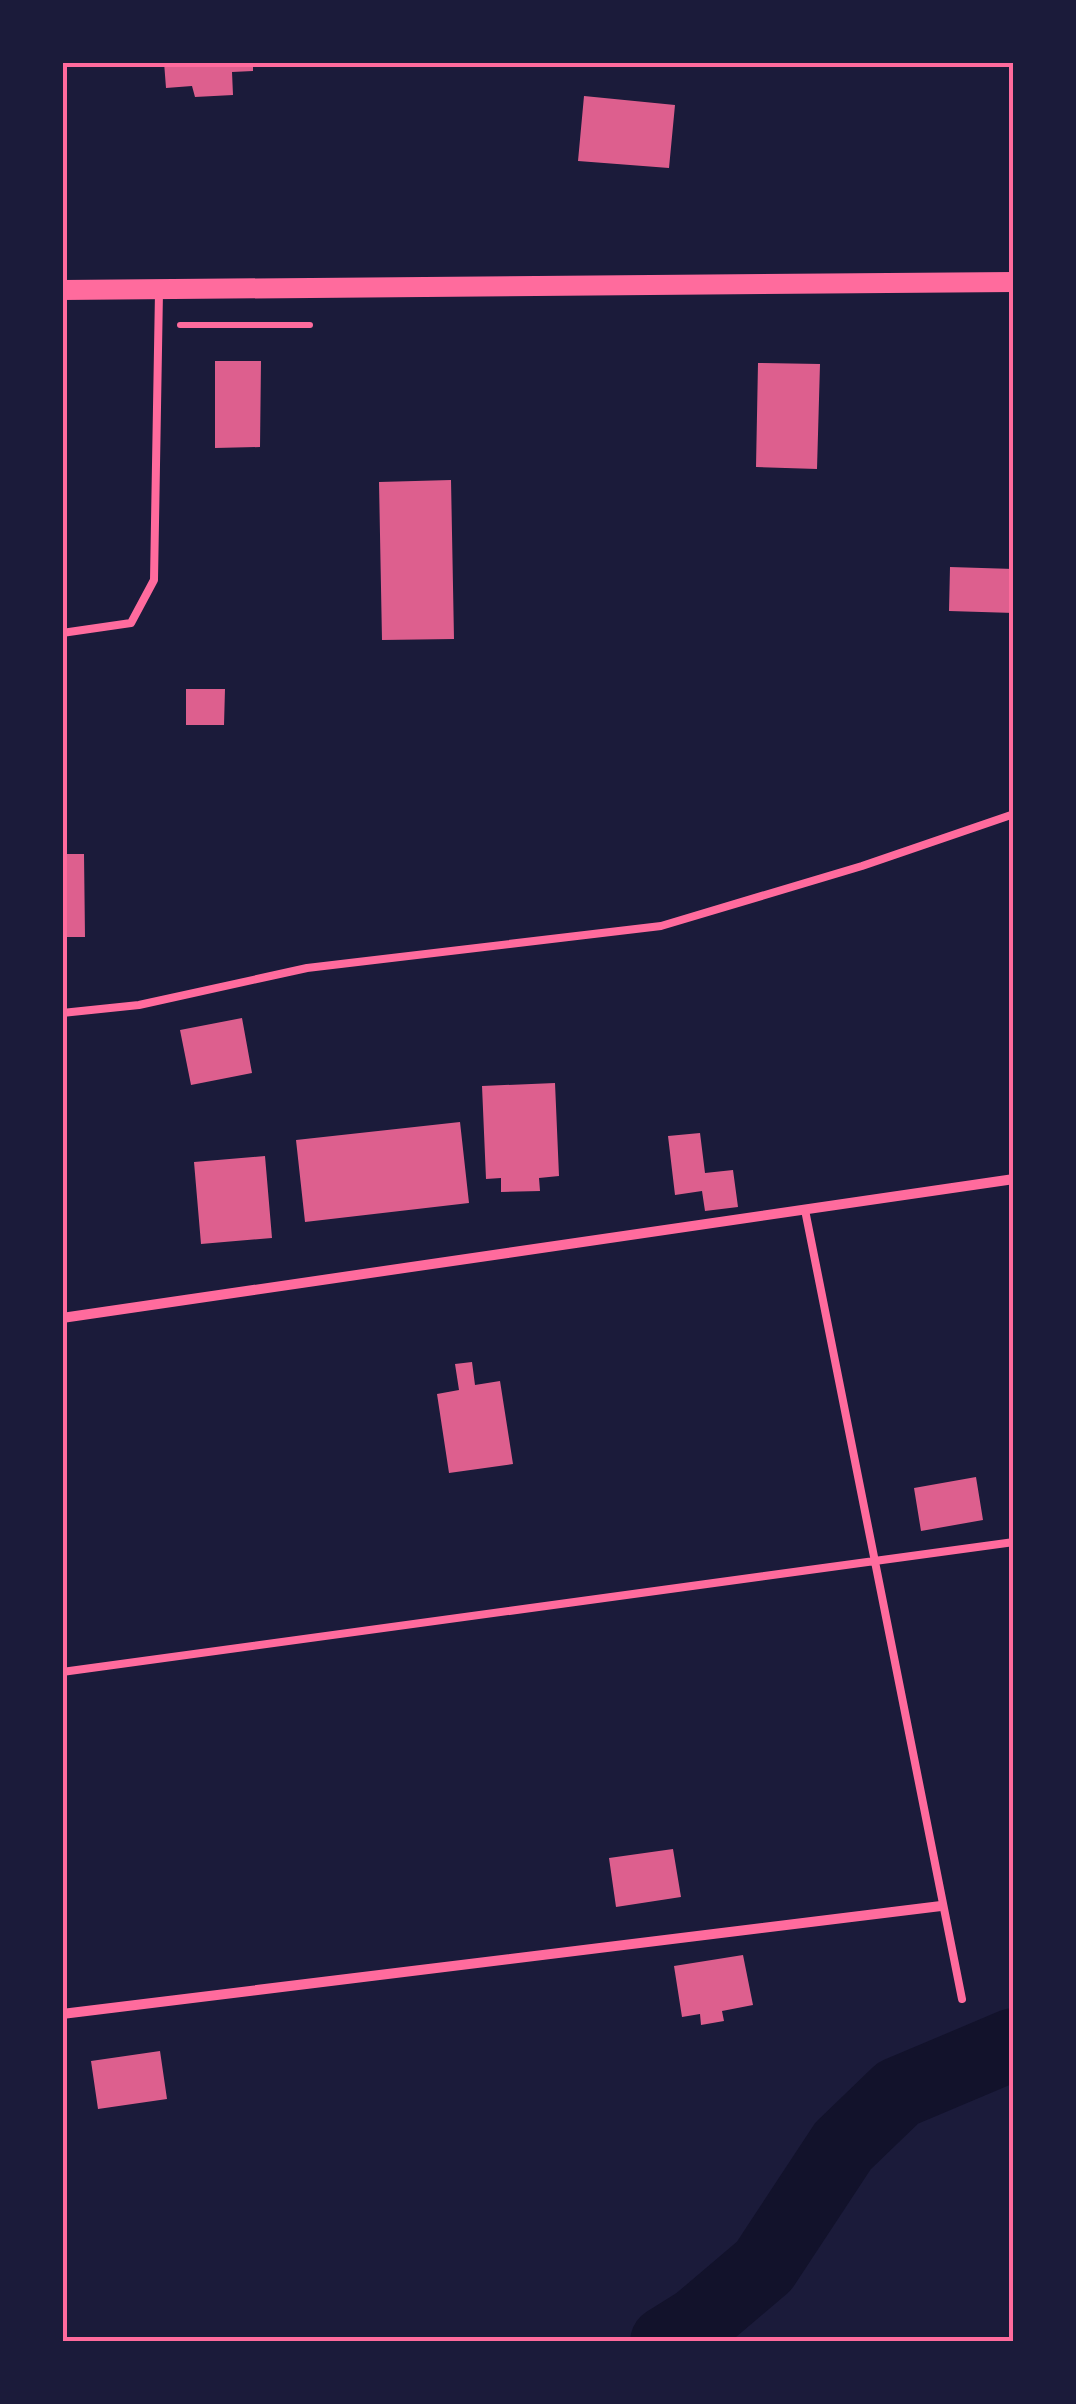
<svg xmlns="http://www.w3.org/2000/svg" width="1076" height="2404" font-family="'Noto Sans',sans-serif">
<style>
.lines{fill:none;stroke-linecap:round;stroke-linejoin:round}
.river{stroke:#12122b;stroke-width:72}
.building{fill:#dd5f8e}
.path{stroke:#ff6b9d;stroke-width:6}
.service{stroke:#ff6b9d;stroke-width:8}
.minor{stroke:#ff6b9d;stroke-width:10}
.secondary{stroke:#ff6b9d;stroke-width:20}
.neatline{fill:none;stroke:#ff6b9d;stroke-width:4}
</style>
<rect width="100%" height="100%" fill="#1b1b3a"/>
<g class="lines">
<path class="river" d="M666,2342l32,-20 66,-56 79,-120 55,-53 116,-49"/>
</g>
<path class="building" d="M164,62h89v9l-21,1 1,23 -38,2 -3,-11 -26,2z
M584,96l91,9 -6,63 -91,-7z
M215,361h46l-1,86 -45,1z
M758,363l62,1 -3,105 -61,-2z
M451,480l3,159 -72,1 -3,-158z
M950,567l64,2v44l-65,-2z
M186,689h39l-1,36h-38z
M62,854h22l1,83h-23z
M242,1018l10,55 -61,12 -11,-55z
M555,1083l4,93 -20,2 1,13 -39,1v-14l-15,1 -4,-93z
M460,1122l9,81 -164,19 -9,-82z
M700,1133l5,40 28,-3 5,37 -33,4 -3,-20 -27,4 -7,-59z
M265,1156l7,82 -71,6 -7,-82z
M472,1362l3,23 25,-4 13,83 -64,9 -12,-79 22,-4 -4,-26z
M976,1477l7,43 -62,11 -7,-43z
M673,1849l8,48 -65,10 -7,-49z
M743,1955l10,50 -31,6 2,10 -23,4 -1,-11 -18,3 -8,-51z
M160,2051l7,48 -69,10 -7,-48z"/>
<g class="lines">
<path class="path" d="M180,325h130"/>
<path class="service" d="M62,633l69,-10 23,-43 5,-288
M62,1013l77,-8 168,-37 354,-42 201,-60 152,-52
M805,1210l157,789
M62,1672l952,-130"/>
<path class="minor" d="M62,1318l952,-139
M62,2014l879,-108"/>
<path class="secondary" d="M62,290l952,-8"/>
</g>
<rect width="1076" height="2404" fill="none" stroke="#1b1b3a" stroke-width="130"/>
<rect x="65" y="65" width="946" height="2274" class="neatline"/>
</svg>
